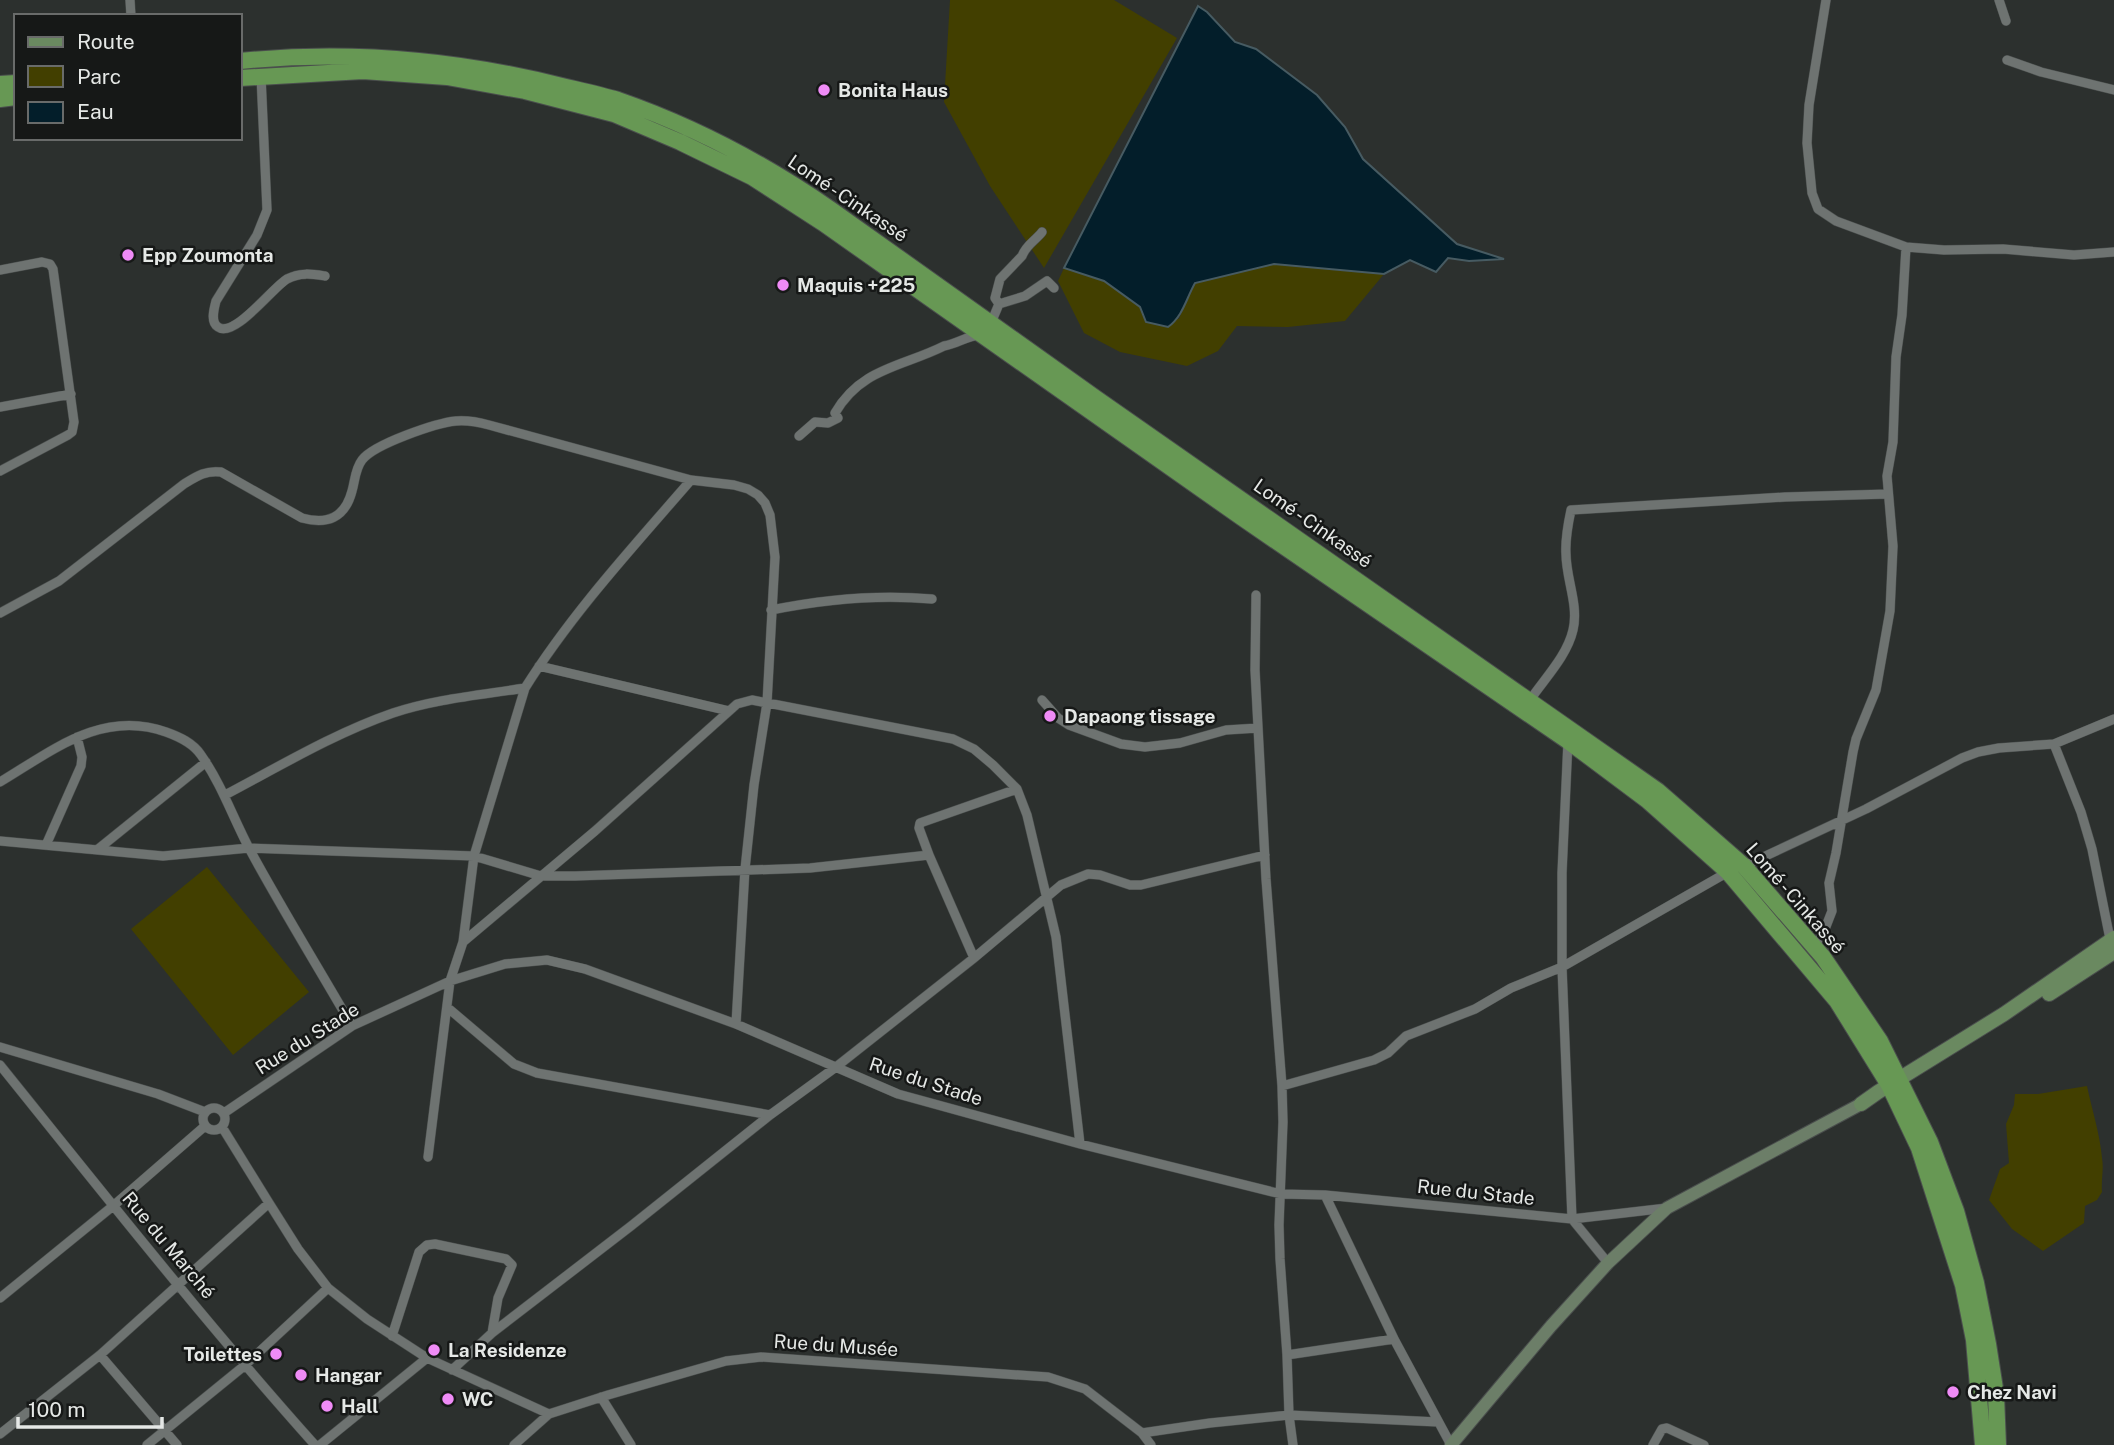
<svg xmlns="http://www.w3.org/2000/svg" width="2114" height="1445" font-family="'Public Sans',sans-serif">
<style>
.green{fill:#423f00}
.water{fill:#031e2a;stroke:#475b62;stroke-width:2}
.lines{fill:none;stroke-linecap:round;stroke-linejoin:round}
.street-casing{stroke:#4a4e4d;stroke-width:10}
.secondary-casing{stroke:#4a4e4d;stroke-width:14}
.primary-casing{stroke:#4a4e4d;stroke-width:16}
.highway-casing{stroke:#4a4e4d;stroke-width:18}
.street{stroke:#6e7371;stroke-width:9}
.secondary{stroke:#6c7e68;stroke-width:12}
.primary{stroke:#6a8960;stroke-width:14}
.highway{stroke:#679854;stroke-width:16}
.poi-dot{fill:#ef8bf6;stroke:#161817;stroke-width:2.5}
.labels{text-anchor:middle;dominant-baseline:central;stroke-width:5;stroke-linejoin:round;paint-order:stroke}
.poi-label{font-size:19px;font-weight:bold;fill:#e5e8e6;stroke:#161817;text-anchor:start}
.street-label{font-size:19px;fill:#e5e8e6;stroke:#161817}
</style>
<rect width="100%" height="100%" fill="#2c302e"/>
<path class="green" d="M950,0h164l63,38 -133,230 -54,-82 -46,-84z
M1274,264l110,10 -39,47 -57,6 -51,-1 -19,25 -31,15 -67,-14 -36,-19 -26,-52 6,-13 40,13 36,26 39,12 7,-20 9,-16z
M207,867l102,125 -76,63 -102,-126z
M2087,1086c5,24 13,48 15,72 2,11 -1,22 0,34l-5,8 -12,6 -1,17 -41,28 -31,-22 -23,-29 11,-31 9,-6 -3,-39 8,-19 1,-11h23z"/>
<path class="water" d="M1198,6l9,6 28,30 21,7 61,46 28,32 18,32 94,85 47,15 -35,2 -21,-3 -12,14 -26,-12 -26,14 -110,-10 -79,19c-9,16 -12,33 -27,44l-22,-5 -6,-15 -36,-26 -40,-13z"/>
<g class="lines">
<g class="street-casing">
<path id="street" d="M130,0l1,16
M1826,0l-17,105 -2,38 5,50 6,16 18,12 70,26 38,3 59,-1 71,6 40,-3
M1999,0l7,21
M2007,60l34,12 73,18
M261,76l6,134 -10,25 -41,66c-2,8 -6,21 2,26 16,12 55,-40 69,-48 13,-7 25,-5 38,-3
M0,270l42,-8 8,2 3,5 21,153 -2,10 -4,3 -68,36
M999,304l-4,-6 5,-19 22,-23c4,-11 13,-15 20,-24
M991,323l8,-19 26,-8 22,-15 7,7
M0,407l71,-13
M799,436l16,-14 13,1 10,-5 -3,-5c26,-45 67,-46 109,-67 15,-3 22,-10 37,-11
M1256,595l-1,75 11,209 16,207 1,36 -4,103 1,34 7,96 2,60 4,30
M771,610c54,-11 106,-16 161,-11
M0,613l59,-32 125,-97c13,-8 22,-14 37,-12l81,46c25,7 43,0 50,-27 3,-10 3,-22 10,-31 12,-16 74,-37 94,-39 12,-1 22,1 33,4l202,55 43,5 14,4 10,6 7,8 5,12 5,42 -8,146 -13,82 -9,84 -9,155
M539,666l190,45
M1042,700l16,18 11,7 52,19 24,3 35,-4 46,-13 32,-2
M1530,700c15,-22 37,-44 43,-70 6,-25 -7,-51 -7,-76 -1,-15 2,-30 5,-44l214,-13 103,-3
M1568,741l-6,132v94l10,252 36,44
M2054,744l27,68 11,37 19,95
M0,782c52,-31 102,-73 166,-50 14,5 27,11 35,23 21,30 32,63 49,95 32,59 68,117 102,176
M225,795c55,-29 110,-62 168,-82 42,-14 88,-18 132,-25
M0,841l163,15 86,-8 225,8 67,20h34l235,-8 119,-13 45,103
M46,845l35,-79 1,-9 -5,-20
M97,850l109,-88
M929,855l-10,-27 1,-5 97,-34
M1744,866l122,-57 96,-51 16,-6 21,-4 55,-4 60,-25
M463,942l11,-86 51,-168c47,-75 108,-141 166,-208
M1814,947l11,-18 7,-18 -3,-28 7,-30 17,-101 3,-13 20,-49 14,-79 3,-65 -6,-70 6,-34 3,-85 6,-42 4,-68
M448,1008l66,56 23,9 233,42
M0,1047l158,47 47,18
M0,1065c103,128 205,257 315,380
M1282,1086l92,-26 14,-7 18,-17 69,-27 36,-21 51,-21 166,-95
M203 1119a11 11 0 1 1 22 0a11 11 0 1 1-22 0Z
M224,1113l128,-87 98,-45 55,-17 42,-4 38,9 151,55 162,70 182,50 201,50 44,1 247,24 95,-11
M222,1127l47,76 29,46 30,39 39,31 60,39 122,56
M428,1157l22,-176 13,-39 132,-111 142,-127 15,-4 201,39 21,10 19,16 24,24 10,26 29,122 24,207
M1325,1195l69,144 57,106
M0,1298l113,-92 92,-80
M392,1336l27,-84 8,-7 8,-1 71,15 6,6 -14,33 -6,35
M100,1355l77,90
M1287,1355l107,-16
M452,1370l40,-37 139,-107 139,-111 66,-48 138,-109 87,-73 27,-11 12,1 30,10h11l124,-30
M601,1397l30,48
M1142,1433l68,-10 79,-8 149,7
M0,1434l100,-79 169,-152
M147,1445l97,-79 84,-78
M320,1445l107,-87
M514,1445l35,-31 59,-19 118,-34 35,-4 287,20 37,12 57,44 9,12
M1653,1445l9,-16 5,-1 37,17"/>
</g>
<g class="secondary-casing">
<path id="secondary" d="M1451,1445l100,-119 57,-63 59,-55 194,-104"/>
</g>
<g class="primary-casing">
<path id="primary" d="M2049,994l65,-42
M1861,1104l17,-12 126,-78 110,-76"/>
</g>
<g class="highway-casing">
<path id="highway" d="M240,61c109,-11 220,-1 326,26 17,4 35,8 52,13 75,26 147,64 212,109l267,190 561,392 86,75 79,91 57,84 50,101 26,69 20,72 12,61 8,51 2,50
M240,78l123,-7 84,6 78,14 89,23 66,28 72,35 71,46 418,294 327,224 79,59 81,72 109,129 52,84 30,63 44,137 11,55 9,105
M0,84l16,-1
M0,99l16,-2"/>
</g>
<use href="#street" class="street"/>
<use href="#secondary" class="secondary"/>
<use href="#primary" class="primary"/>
<use href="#highway" class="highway"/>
</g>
<g class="poi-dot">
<circle cx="824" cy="90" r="7"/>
<circle cx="128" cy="255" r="7"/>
<circle cx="783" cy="285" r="7"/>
<circle cx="1050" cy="716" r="7"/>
<circle cx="434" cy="1350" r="7"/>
<circle cx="276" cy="1354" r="7"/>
<circle cx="301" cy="1375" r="7"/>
<circle cx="1953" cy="1392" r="7"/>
<circle cx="448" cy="1399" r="7"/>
<circle cx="327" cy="1406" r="7"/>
</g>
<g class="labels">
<g class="poi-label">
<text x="838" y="90">Bonita Haus</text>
<text x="142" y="255">Epp Zoumonta</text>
<text x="797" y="285">Maquis +225</text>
<text x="1064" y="716">Dapaong tissage</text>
<text x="448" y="1350">La Residenze</text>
<text x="262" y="1354" text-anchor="end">Toilettes</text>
<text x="315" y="1375">Hangar</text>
<text x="1967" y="1392">Chez Navi</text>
<text x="462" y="1399">WC</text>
<text x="341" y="1406">Hall</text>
</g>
<g class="street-label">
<text transform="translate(848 198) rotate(34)">Lomé - Cinkassé</text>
<text transform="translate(1313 523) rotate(35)">Lomé - Cinkassé</text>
<text transform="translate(1796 898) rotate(49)">Lomé - Cinkassé</text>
<text transform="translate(307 1038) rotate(-32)">Rue du Stade</text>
<text transform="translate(926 1081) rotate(18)">Rue du Stade</text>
<text transform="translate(1476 1192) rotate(6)">Rue du Stade</text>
<text transform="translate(169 1245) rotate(50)">Rue du Marché</text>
<text transform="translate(836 1345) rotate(4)">Rue du Musée</text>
</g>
</g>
<rect x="14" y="14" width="228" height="126" fill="#161817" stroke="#696b6a" stroke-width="2"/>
<rect x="28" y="37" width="35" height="10" fill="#6a8960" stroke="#696b6a" stroke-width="2"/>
<text x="77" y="49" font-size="21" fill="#e5e8e6">Route</text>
<rect x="28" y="66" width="35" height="21" fill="#423f00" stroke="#696b6a" stroke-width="2"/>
<text x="77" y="84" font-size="21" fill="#e5e8e6">Parc</text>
<rect x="28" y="102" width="35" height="21" fill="#031e2a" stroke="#696b6a" stroke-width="2"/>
<text x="77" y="119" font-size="21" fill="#e5e8e6">Eau</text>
<path d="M18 1417v10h144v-10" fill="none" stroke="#e5e8e6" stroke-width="3.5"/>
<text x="28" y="1417" font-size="21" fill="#e5e8e6" stroke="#161817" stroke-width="5" paint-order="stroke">100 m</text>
</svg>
